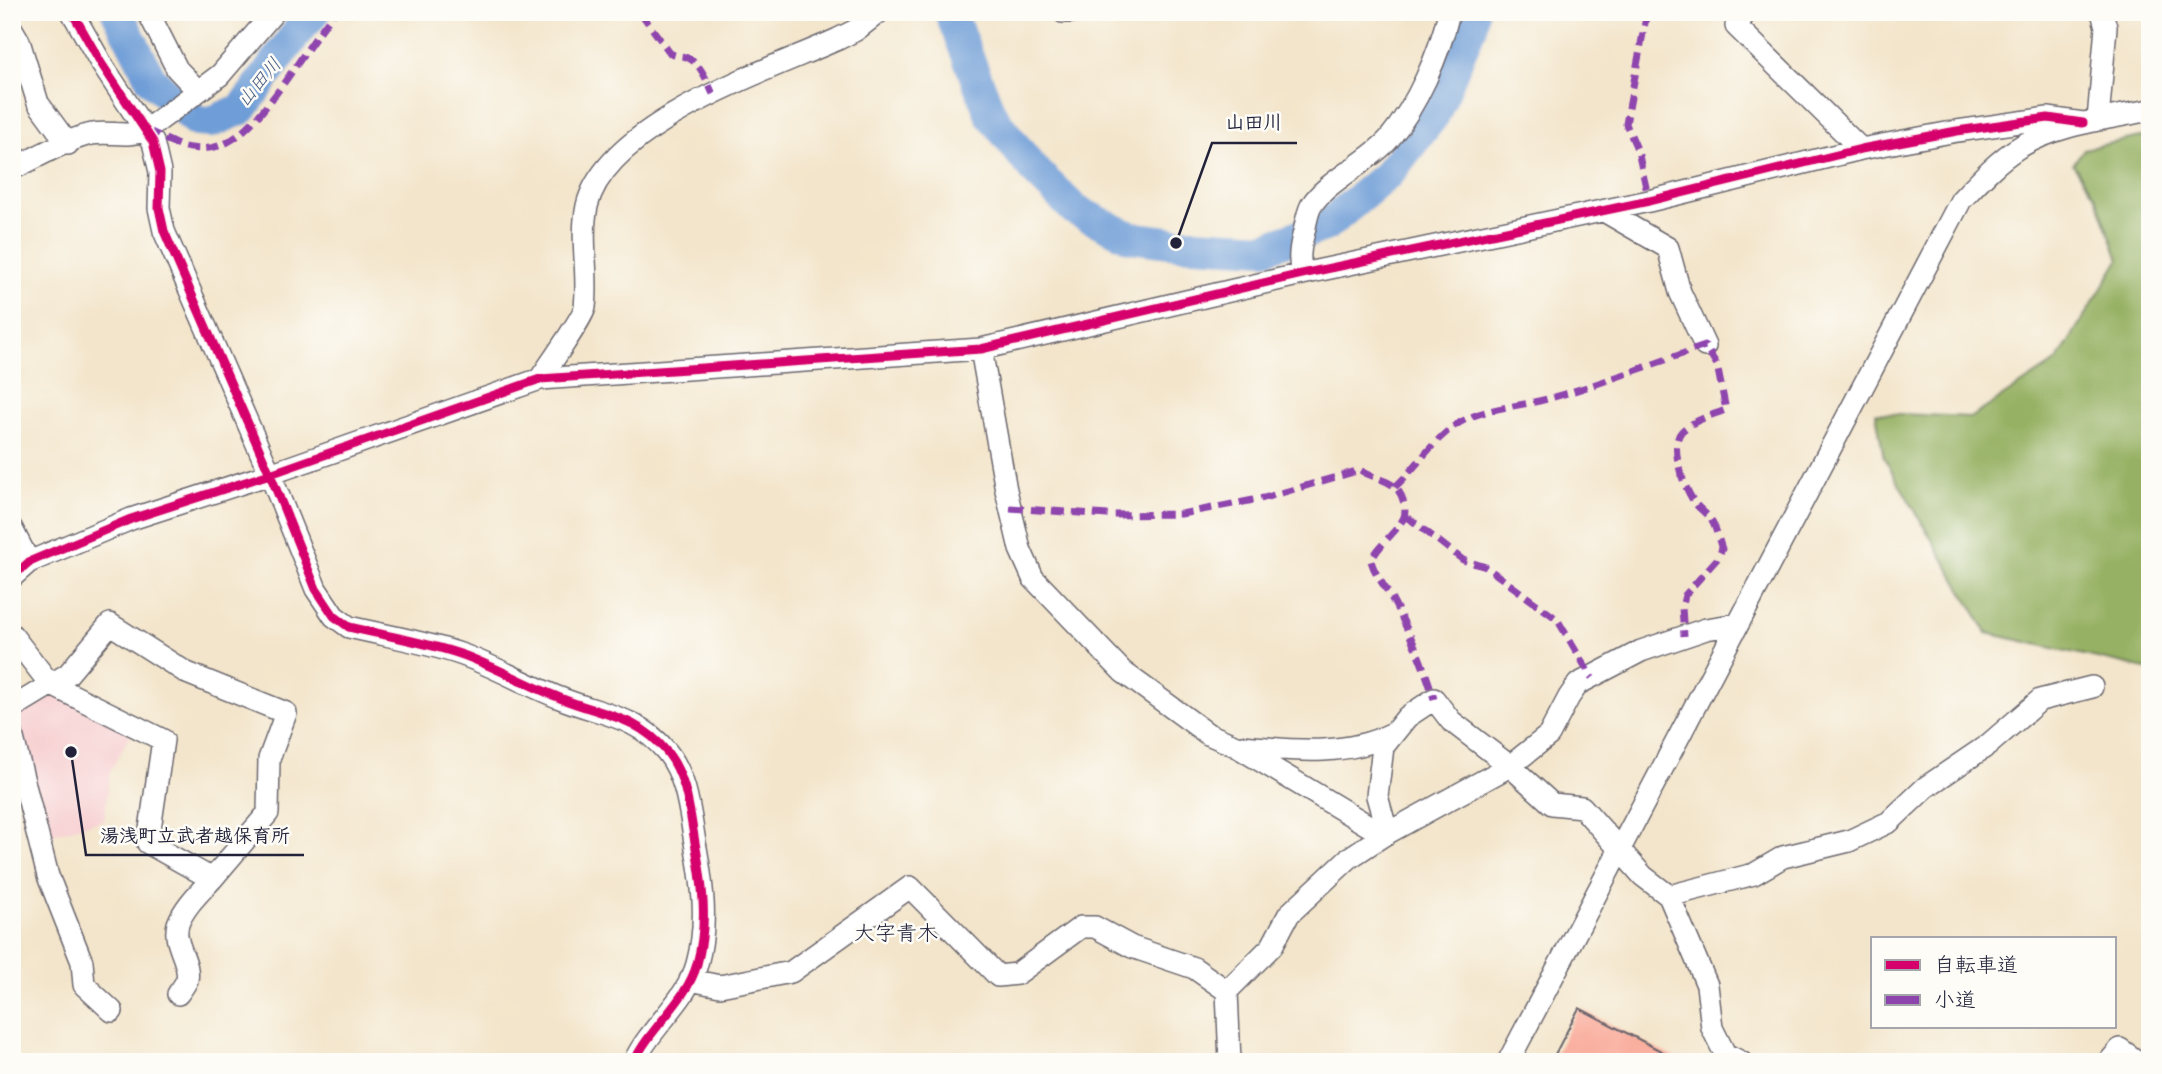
<svg xmlns="http://www.w3.org/2000/svg" width="2162" height="1074" font-family="Kalam,'Klee One',sans-serif">
<style>
.built{fill:#f7cfd1}
.forest{fill:#96b163;stroke:#5c6a4f;stroke-width:2}
.lines{fill:none;stroke-linecap:round;stroke-linejoin:round}
.river{stroke:#6e9dd7;stroke-width:32}
.building{fill:#f9a998}
.minor-casing{stroke:#6b666d;stroke-width:24}
.minor{stroke:#fff;stroke-width:21}
.quiet{stroke:#8e44ad;stroke-width:7;stroke-dasharray:14 7;stroke-linecap:butt}
.cycleway-casing{stroke:#fdfcf7;stroke-width:13}
.cycleway{stroke:#d6006c;stroke-width:9}
.labels{text-anchor:middle;dominant-baseline:central;stroke-width:5;stroke-linejoin:round;paint-order:stroke}
.water-label{font-size:19px;font-style:italic;fill:#445981;stroke:#fdfcf7}
.quarter-label{font-size:21px;fill:#22223b;stroke:#fdfcf7}
.leader{fill:none;stroke:#22223b;stroke-width:2.5}
.callout-dot{fill:#22223b;stroke:#fdfcf7;stroke-width:2.5}
.callout-label{font-size:19px;text-anchor:middle;font-weight:bold;fill:#22223b;stroke:#fdfcf7;stroke-width:5;stroke-linejoin:round;paint-order:stroke}
</style>
<rect width="100%" height="100%" fill="#fdfcf7"/>
<filter id="ink" filterUnits="userSpaceOnUse"><feTurbulence type="fractalNoise" baseFrequency=".0143" numOctaves="2"/><feDisplacementMap in="SourceGraphic" scale="14" xChannelSelector="R" yChannelSelector="G"/><feConvolveMatrix kernelMatrix="1 2 1 2 8 2 1 2 1" color-interpolation-filters="sRGB"/></filter>
<filter id="wash" filterUnits="userSpaceOnUse"><feTurbulence type="fractalNoise" baseFrequency=".00686" numOctaves="4" result="noise"/><feDisplacementMap in="SourceGraphic" scale="28" xChannelSelector="R" yChannelSelector="G"/><feGaussianBlur stdDeviation="1.57" result="paint"/><feColorMatrix in="noise" values="0 0 0 0 0 0 0 0 0 0 0 0 0 0 0 0 0 1.4 0 .05"/><feComposite in="paint" operator="in"/></filter>
<g filter="url(#wash)">
<rect width="100%" height="100%" fill="#f3e5cb"/>
<path class="built" d="M49,692l83,40 -22,39 -6,49 -59,16 -33,-121 29,-10z"/>
<path class="forest" d="M2150,135v535l-163,-37 -103,-175 -8,-45 96,4 85,-56 62,-101 -23,-63 -23,-33 11,-15z"/>
<g class="lines">
<path class="river" d="M117,12l34,67 45,42 15,1 31,-13 58,-81 15,-16
M950,12l41,103 42,54 42,41 55,27 46,6 89,5 62,-23 61,-51 46,-59 37,-88 2,-15"/>
</g>
<g id="blocks">
<path class="building" d="M1579,1008l103,54h-131z"/>
</g>
</g>
<g filter="url(#ink)">
<use href="#blocks" fill-opacity="0" stroke="#6b666d" stroke-width="2"/>
<g class="lines">
<g class="minor-casing">
<path id="minor" d="M72,12l29,51 52,79 7,30 -1,36 5,23 106,243 46,115 18,27 15,11c38,9 77,15 114,28 33,12 64,30 97,43 41,17 77,17 107,54 21,26 23,64 29,96 7,39 12,76 1,116 -10,37 -47,63 -63,98
M148,12l29,57 20,21
M1063,12h8
M1746,12l-10,14 125,123
M12,29l7,12 19,62 30,41
M2098,120l8,-93 -4,-15
M12,169c24,-11 55,-30 80,-35 19,-3 36,4 54,-4l74,-55 54,-63
M1604,211l64,37 12,44 25,54
M1302,274c-4,-15 -2,-27 2,-42 2,-9 3,-18 7,-26 15,-25 57,-43 78,-67 28,-34 50,-83 60,-127
M981,349l25,141 14,59 13,29 90,94 85,62 28,12 148,89
M540,379c8,-12 43,-61 45,-72 4,-33 -5,-68 2,-101 19,-82 182,-136 251,-167l18,-9 23,-18
M12,529l17,33
M12,577l17,-15 102,-43 139,-45 270,-95 441,-30 321,-75 347,-73 212,-52 96,-18 91,-13 35,5
M12,635l38,49 113,56 -15,103 64,36 56,-66 1,-54 17,-46 -99,-40 -77,-49 -42,50 -56,34
M12,734l36,142 34,86 2,23 28,26
M1242,746c49,4 103,11 149,-12
M1384,835v-14l-7,-25 6,-49 24,-30 27,-18 17,22 59,45 42,38 30,3 61,69 26,20 38,89 5,43 13,26 16,8
M1669,896l85,-22 29,-17 66,-16 40,-19 37,-35 62,-42 52,-45 52,-13
M690,980l30,6 71,-14 119,-85 88,89 19,-2 64,-47h14l37,20 62,21 33,23
M178,994c3,-4 7,-10 9,-14 4,-19 -15,-36 -9,-56 6,-17 22,-32 34,-45
M1230,1062l-3,-71 45,-45 17,-32 60,-56 35,-23 126,-69 39,-31 20,-38 9,-13 63,-33 65,-22 31,-5
M1508,1062l453,-862c18,-19 35,-38 57,-52 39,-24 88,-29 132,-38
M2109,1062l11,-13 18,13"/>
</g>
<use href="#minor" class="minor"/>
<path class="quiet" d="M640,12l30,41c6,4 9,2 16,4 15,5 21,25 27,37
M1647,12l-21,112 12,27 11,50
M146,130c14,5 30,17 45,18 12,2 26,0 37,-6 38,-21 77,-95 107,-130
M1395,487c22,-20 40,-50 64,-64 27,-16 59,-16 88,-24 54,-15 105,-35 158,-53l12,19 9,45c-14,5 -32,10 -44,21 -14,14 2,58 13,72 5,7 14,12 18,20 4,8 6,18 9,26l-5,10 -32,36 -3,13 2,28
M1010,508l99,7 72,-1 83,-16 96,-28c11,7 24,9 34,16 8,6 13,22 10,31 -6,14 -25,27 -33,44 4,14 14,25 21,38 17,32 32,66 42,100
M1404,517l6,2 53,41 23,7 71,52 35,59"/>
<g class="cycleway-casing">
<path id="cycleway" d="M72,12l29,51 52,79 7,30 -1,36 5,23 106,243 46,115 18,27 15,11c38,9 77,15 114,28 33,12 64,30 97,43 41,17 77,17 107,54 21,26 23,64 29,96 7,39 12,76 1,116 -10,37 -47,63 -63,98
M12,577l17,-15 102,-43 139,-45 270,-95 441,-30 321,-75 347,-73 212,-52 96,-18 91,-13 35,5"/>
</g>
<use href="#cycleway" class="cycleway"/>
</g>
</g>
<g class="labels">
<g class="water-label">
<text transform="translate(260 83) rotate(-50)">山田川</text>
</g>
<g class="quarter-label">
<text x="896" y="934">大字青木</text>
</g>
</g>
<path class="leader" d="M1176 243L1212 143H1297M71 752L86 855H304"/>
<g class="callout-dot">
<circle cx="1176" cy="243" r="7"/>
<circle cx="71" cy="752" r="7"/>
</g>
<g class="callout-label">
<text x="1254" y="129">山田川</text>
<text x="195" y="842">湯浅町立武者越保育所</text>
</g>
<rect width="2162" height="1074" fill="none" stroke="#fdfcf7" stroke-width="42"/>
<rect x="1871" y="937" width="245" height="91" fill="#fdfcf7" stroke="#a5a5ac" stroke-width="2"/>
<rect x="1885" y="960" width="35" height="10" fill="#d6006c" stroke="#a5a5ac" stroke-width="2"/>
<text x="1934" y="972" font-size="21" fill="#22223b">自転車道</text>
<rect x="1885" y="995" width="35" height="10" fill="#8e44ad" stroke="#a5a5ac" stroke-width="2"/>
<text x="1934" y="1007" font-size="21" fill="#22223b">小道</text>
</svg>
